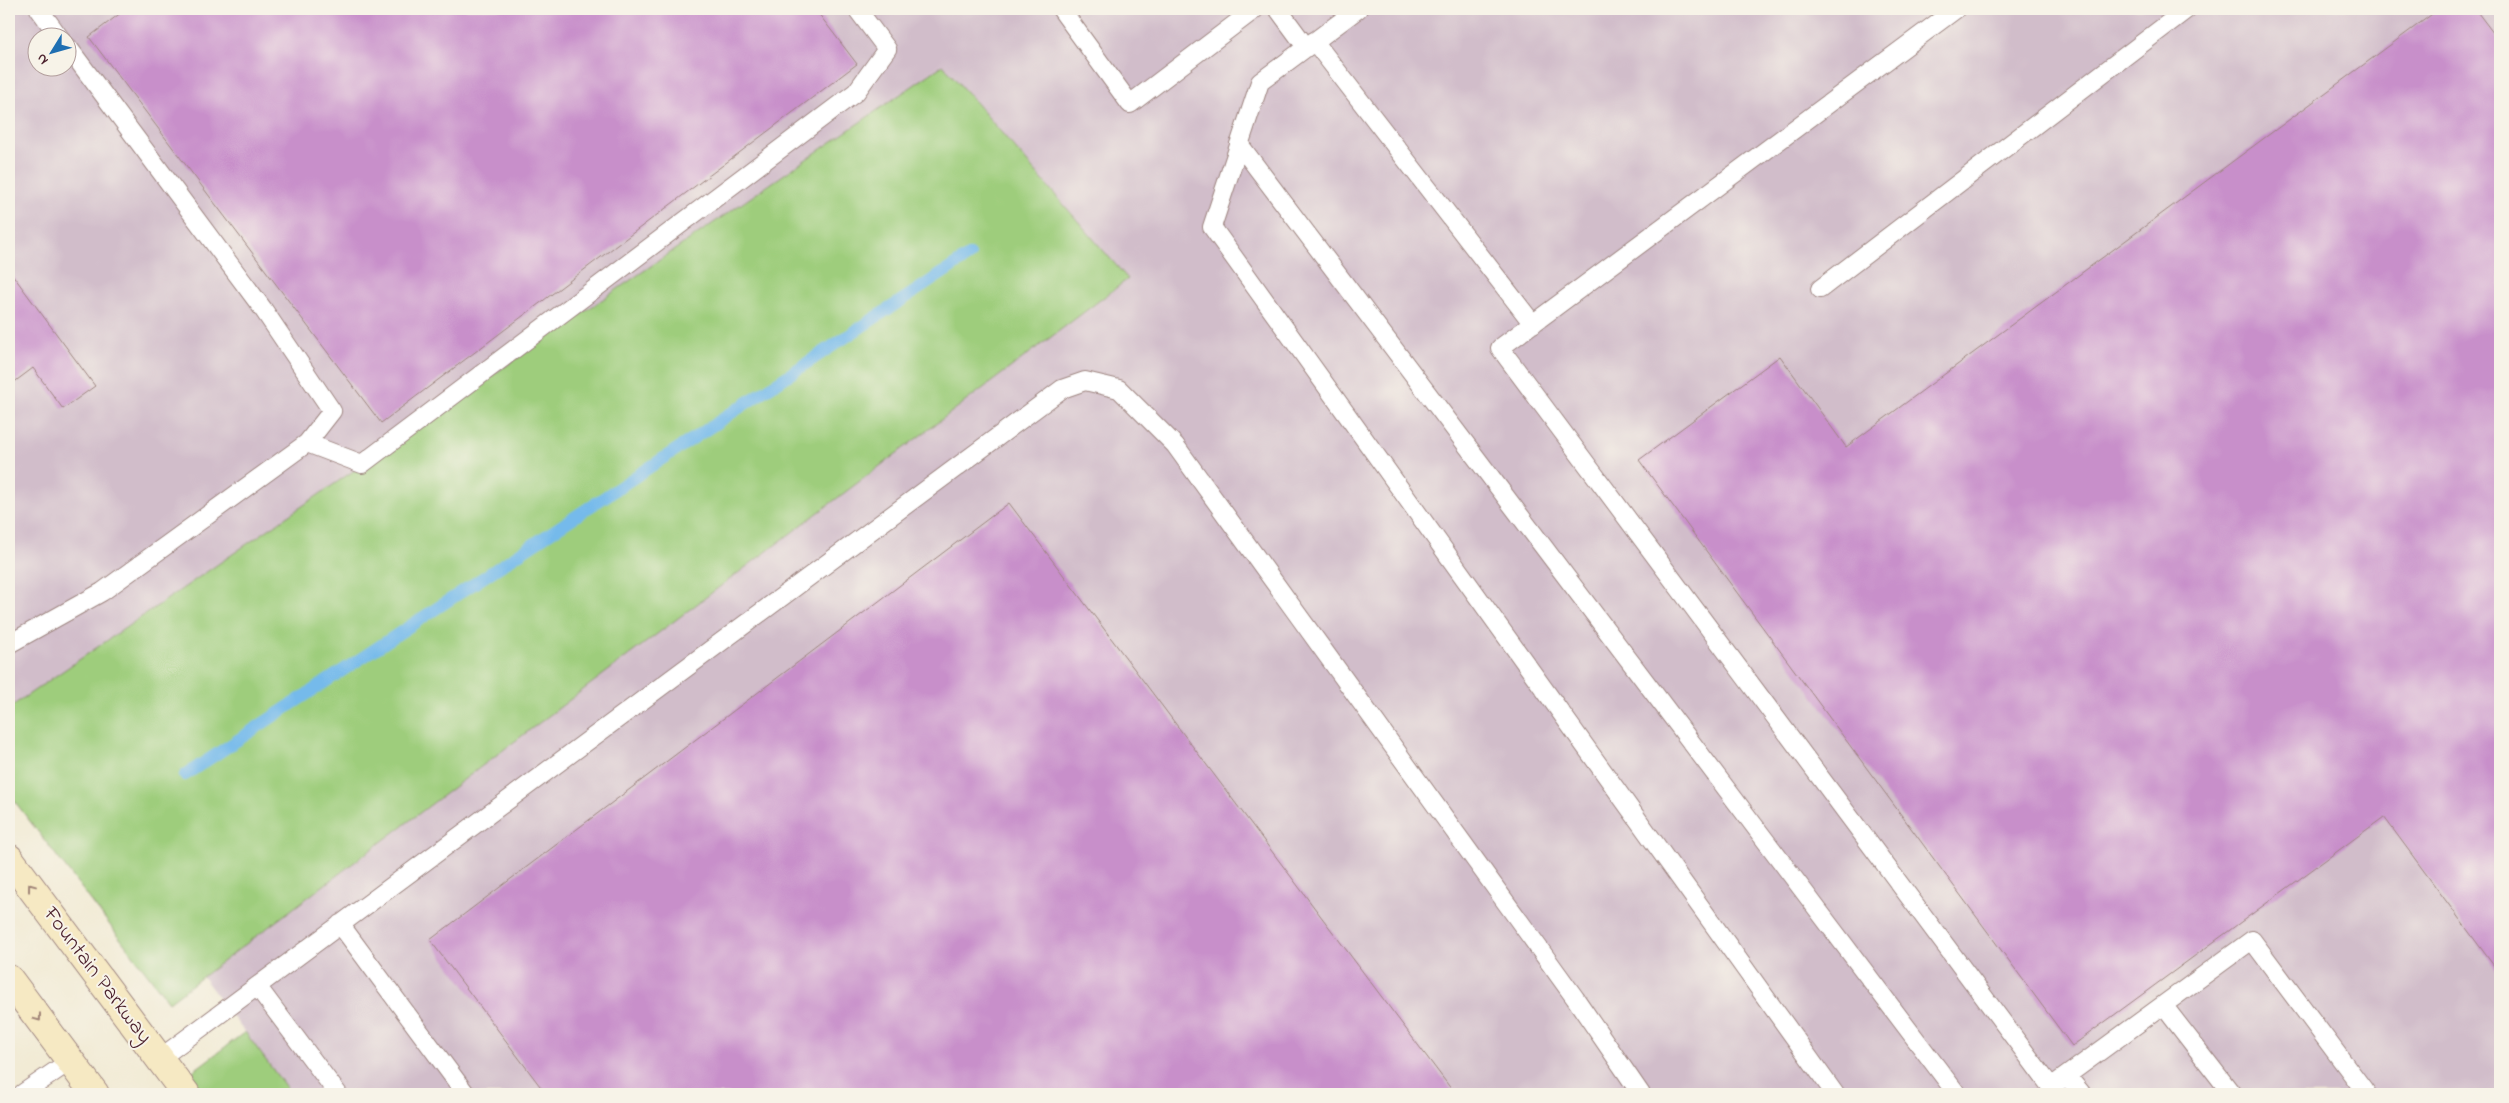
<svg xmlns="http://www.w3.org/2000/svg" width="2509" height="1103" font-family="'Indie Flower',sans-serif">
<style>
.industrial{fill:#d1bdca;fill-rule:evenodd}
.green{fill:#9ecd7b;stroke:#747653}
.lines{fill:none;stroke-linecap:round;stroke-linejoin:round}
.stream{stroke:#75baeb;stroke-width:12}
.building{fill:#c88fca}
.lane-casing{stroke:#9e8580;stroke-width:20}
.secondary-casing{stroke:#9e8580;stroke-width:30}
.lane{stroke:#fff;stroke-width:18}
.secondary{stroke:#f6e9c3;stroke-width:28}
.oneway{stroke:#a08477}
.labels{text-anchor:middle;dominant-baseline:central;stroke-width:4;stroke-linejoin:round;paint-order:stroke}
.street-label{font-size:22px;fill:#4a1f2b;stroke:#f7f3e8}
</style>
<rect width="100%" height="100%" fill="#f7f3e8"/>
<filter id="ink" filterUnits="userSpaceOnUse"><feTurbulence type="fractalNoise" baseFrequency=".02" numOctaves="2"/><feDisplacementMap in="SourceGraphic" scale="10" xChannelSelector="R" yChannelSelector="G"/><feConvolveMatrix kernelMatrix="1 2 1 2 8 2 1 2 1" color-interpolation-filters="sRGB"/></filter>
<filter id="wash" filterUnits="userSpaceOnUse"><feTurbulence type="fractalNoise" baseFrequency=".0096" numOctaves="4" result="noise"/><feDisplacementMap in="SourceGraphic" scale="20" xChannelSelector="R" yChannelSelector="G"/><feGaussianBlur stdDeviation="1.12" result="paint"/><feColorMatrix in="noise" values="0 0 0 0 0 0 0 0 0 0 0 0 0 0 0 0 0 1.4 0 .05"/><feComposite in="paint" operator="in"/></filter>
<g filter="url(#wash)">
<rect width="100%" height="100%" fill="#f2ebd5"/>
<path class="industrial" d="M9,9h2491v1085h-2209l-282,-375zM38,38h30v30h-30z"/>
<path class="green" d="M943,65l185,214 -959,723 -160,-208v-86z
M245,1032l46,62h-105l-9,-11z"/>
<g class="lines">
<path class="stream" d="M185,775l785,-520"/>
</g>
<g id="blocks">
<path class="building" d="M126,9h689l42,55 -476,359 -292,-386z
M2439,9h36l25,33v932l-116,-157 -312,229 -433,-586 141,-104 66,91z
M9,270l86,116 -32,23 -30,-41 -24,18z
M1009,503l446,591h-909l-116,-154z"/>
</g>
</g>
<g filter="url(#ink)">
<use href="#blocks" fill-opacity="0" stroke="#9e8580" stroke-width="1"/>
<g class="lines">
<g class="lane-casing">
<path id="lane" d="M39,9l21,29
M1061,9l69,95 125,-95
M1278,9l28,38
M1358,9l-98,73 -48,145 623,867
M1956,9l-456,339 551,739 201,-147 115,154
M1314,41l219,283
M1239,144l718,950
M1820,289l367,-280
M307,443l55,21 494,-372 31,-43 -30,-40
M9,644l93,-52 205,-149 25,-32 -69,-102 -195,-262
M340,924l126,170
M257,986l81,108
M2163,1005l69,89
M159,1059l903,-670 23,-8 34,8 56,56 400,553 66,96
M2067,1076l15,18
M22,1094l48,-33"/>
</g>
<g class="secondary-casing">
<path id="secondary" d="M9,858l177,236
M9,979l86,115"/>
</g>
<use href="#lane" class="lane"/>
<use href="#secondary" class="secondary"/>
</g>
<defs><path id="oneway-chevron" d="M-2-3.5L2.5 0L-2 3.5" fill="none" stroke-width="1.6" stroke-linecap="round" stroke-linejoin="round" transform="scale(1.25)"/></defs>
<g class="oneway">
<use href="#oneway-chevron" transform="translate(31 887) rotate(-127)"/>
<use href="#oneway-chevron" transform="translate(38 1018) rotate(53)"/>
</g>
</g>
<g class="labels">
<g class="street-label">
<text transform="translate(97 976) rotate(53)">Fountain Parkway</text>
</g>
</g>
<rect width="2509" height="1103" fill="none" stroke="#f7f3e8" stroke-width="30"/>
<g transform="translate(52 52) rotate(233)"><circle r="24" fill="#f7f3e8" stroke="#b29e9c"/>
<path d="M0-4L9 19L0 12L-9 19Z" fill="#1f6fb2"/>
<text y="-8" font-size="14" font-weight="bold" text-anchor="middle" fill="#4a1f2b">N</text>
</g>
</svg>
